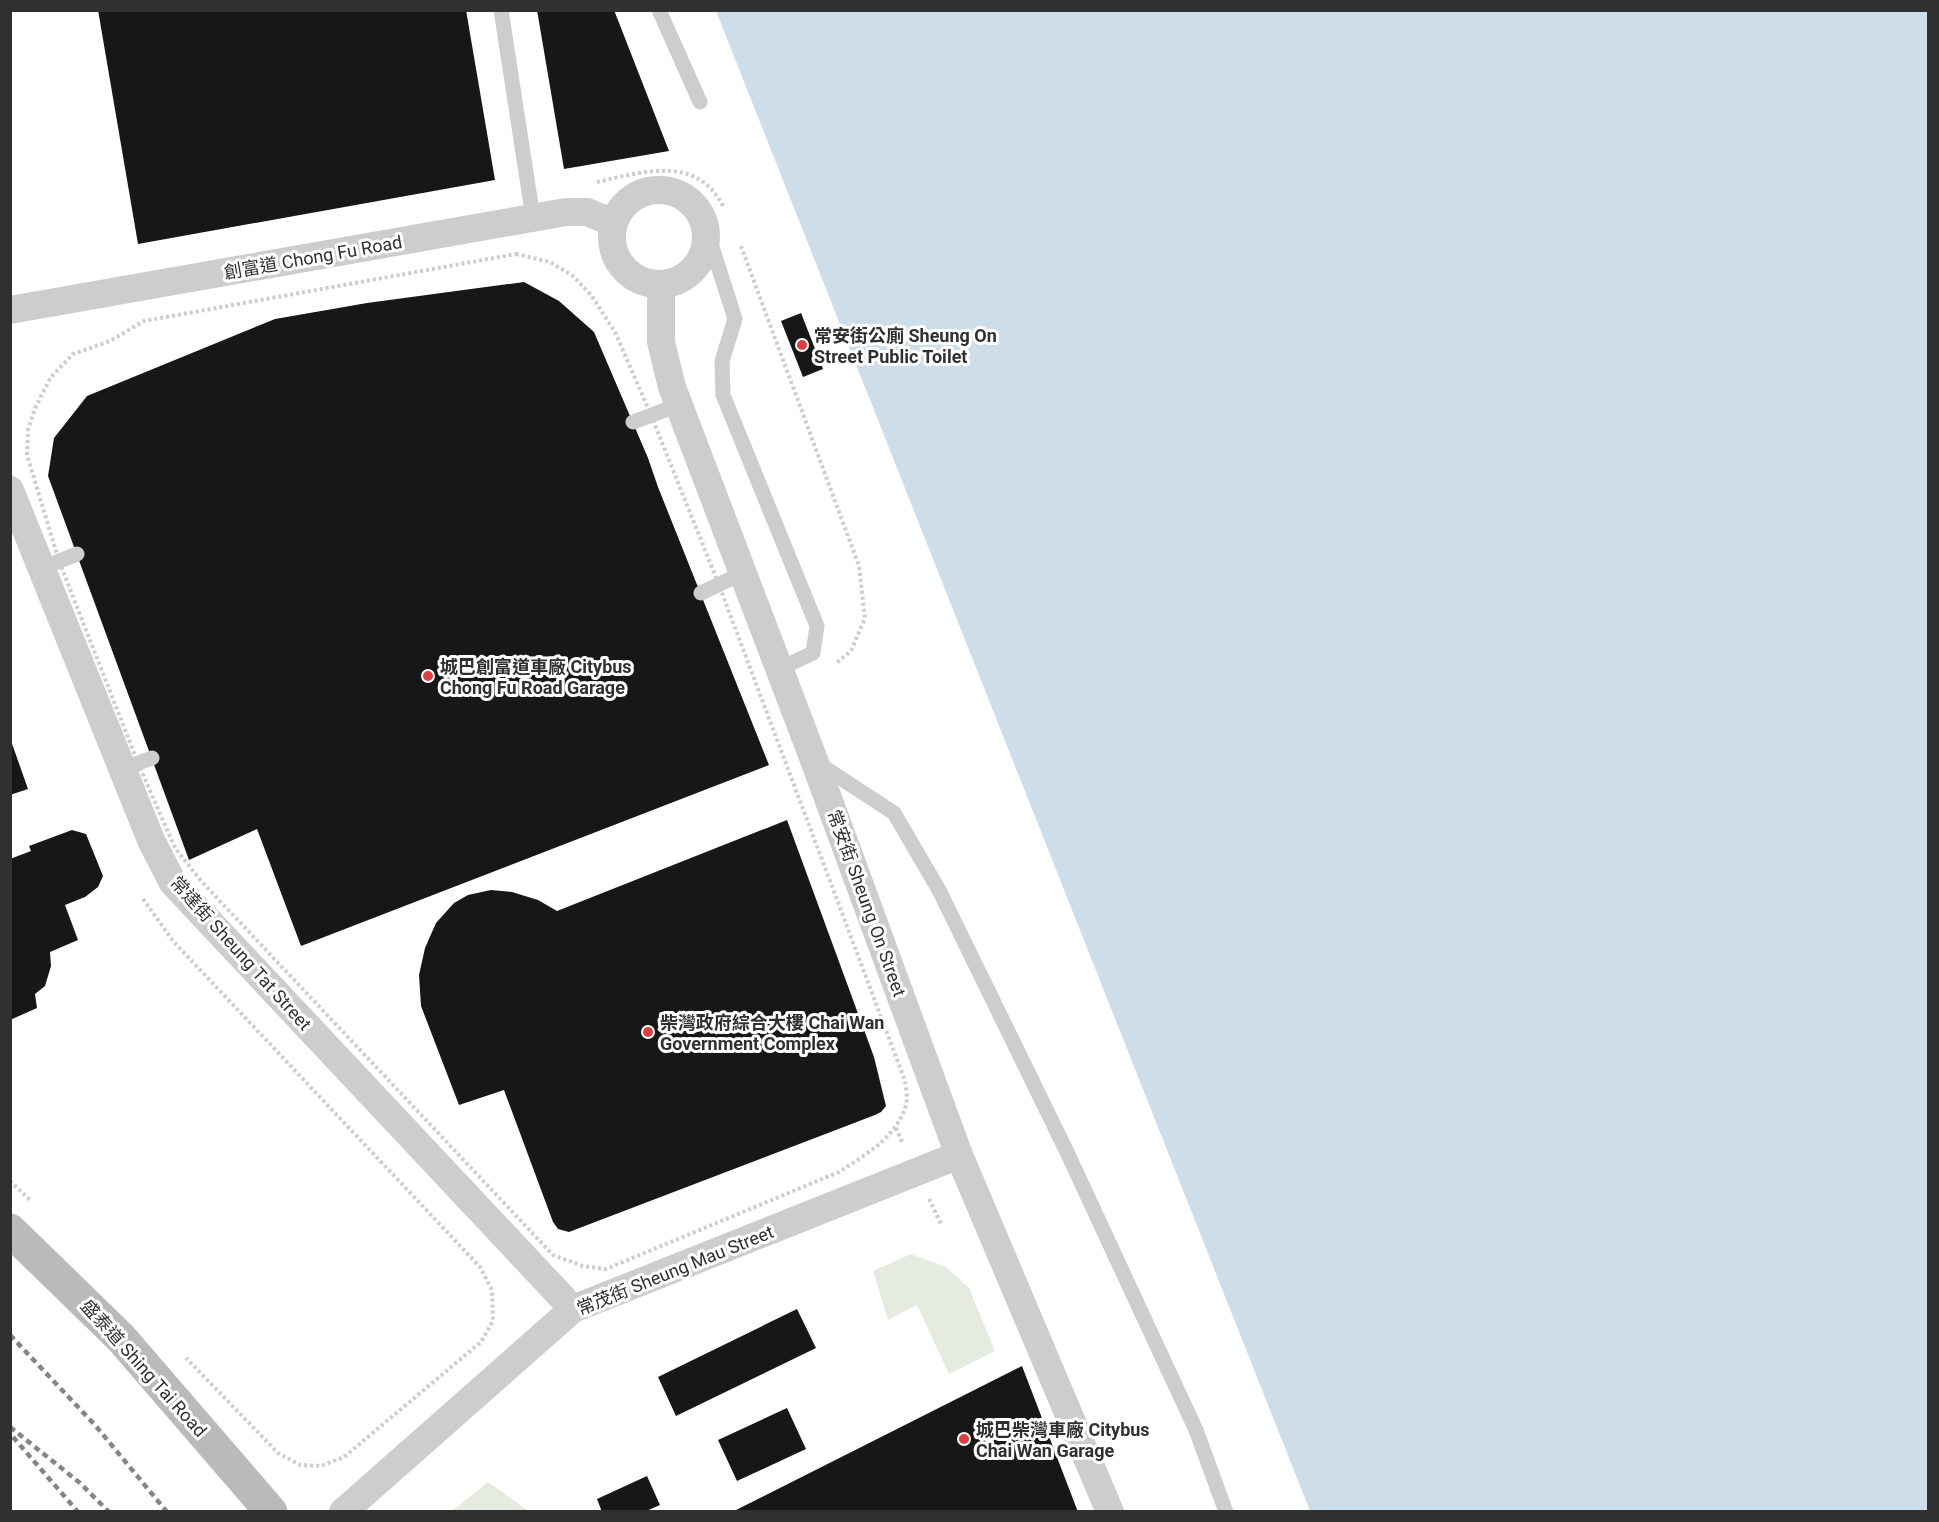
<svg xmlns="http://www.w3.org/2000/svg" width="1939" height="1522" font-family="Roboto,'Noto Sans TC',sans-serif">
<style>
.green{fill:#e5ecdf}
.water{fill:#cdddea}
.building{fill:#171717}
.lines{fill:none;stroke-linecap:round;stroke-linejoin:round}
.path{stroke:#cdcdcd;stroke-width:4;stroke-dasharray:3 3;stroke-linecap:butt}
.lane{stroke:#cdcdcd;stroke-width:15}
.street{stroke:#cdcdcd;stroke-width:28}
.secondary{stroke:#bababa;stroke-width:33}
.rail{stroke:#858585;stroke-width:4.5;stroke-dasharray:6 4.5;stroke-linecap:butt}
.poi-dot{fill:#da3f42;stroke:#fff;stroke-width:2}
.labels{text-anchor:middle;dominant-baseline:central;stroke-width:6;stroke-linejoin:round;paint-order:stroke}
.street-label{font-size:18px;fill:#303030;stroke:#fff}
.poi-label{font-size:18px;font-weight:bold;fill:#303030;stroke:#fff;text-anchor:start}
</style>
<rect width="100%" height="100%" fill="#fff"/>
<path class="green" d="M911,1254l35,13 23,21 26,63 -46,23 -32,-69 -29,15 -15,-49z
M488,1482l41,29h-77z"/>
<path class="water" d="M716,11h1212v1500h-618z"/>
<path class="building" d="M98,10h368l29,170 -357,64z
M537,10h77l55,141 -105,18z
M524,282l35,19 35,31 54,126 10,29 111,278 -468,181 -44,-117 -68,31 -141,-384 6,-38 33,-42 188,-77 92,-16z
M801,313l22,56 -20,8 -22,-56z
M10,738l18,51 -18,6z
M787,820l87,237 12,49 -5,6 -6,3 -306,117 -11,-3 -5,-7 -49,-132 -45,15 -38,-99 -2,-31 6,-27 11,-25 18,-20 14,-8 23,-5 21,2 26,8 19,11z
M72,830l14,4 17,42 -5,11 -13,10 -20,8 13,35 -28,12 1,14 -6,20 -10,8 2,14 -27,12v-161l21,-8 -2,-5z
M797,1309l19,39 -140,68 -18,-39z
M1022,1366l56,146h-346z
M787,1408l19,41 -69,32 -19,-41z
M647,1476l13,29 -16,7h-42l-5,-13z"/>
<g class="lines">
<path class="path" d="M597,182c46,-10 99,-28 126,24
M741,246l118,320 6,52 -14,33 -15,12
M516,254l34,8 23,14 18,19 24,37 36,83 68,170 186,496c1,7 3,17 1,24 -9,32 -41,50 -67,67l-233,97 -23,-3 -30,-11 -351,-373 -27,-34 -37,-85 -79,-202 -32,-106 1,-25 7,-22 16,-31 22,-23 37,-13 34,-20z
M143,899l30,42 307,326 12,23 1,31 -12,21 -137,115 -23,9 -21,-1 -22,-12 -92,-95
M896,1128l7,16
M10,1181l21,20
M929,1199l13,27"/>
<path class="lane" d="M501,10l32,208
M659,10l41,92
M705,225l30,94 -13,42 1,34 94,231 -4,27 -34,16
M633,422l46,-17
M42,568l35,-14
M701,593l42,-20
M819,764l75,49 45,77 127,260 130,280 30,82
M122,769l30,-11"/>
<path class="street" d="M612 237a47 47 0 1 1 94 0a47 47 0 1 1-94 0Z
M661,285v57l11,45 142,373 145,395 151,357
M10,310l556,-98h21l27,11
M10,490l141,350 22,43 400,426
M343,1512l230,-203 386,-154"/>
<path class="secondary" d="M10,1230l111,108 150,174"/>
<path class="rail" d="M10,1335l85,90 72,87
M10,1427l70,56 29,29
M13,1437l65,75"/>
</g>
<g class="poi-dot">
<circle cx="802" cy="345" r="6"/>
<circle cx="428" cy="676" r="6"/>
<circle cx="648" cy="1032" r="6"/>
<circle cx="964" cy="1439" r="6"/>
</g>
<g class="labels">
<g class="street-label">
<text transform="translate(313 257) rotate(-10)">創富道 Chong Fu Road</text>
<text transform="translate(867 903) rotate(70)">常安街 Sheung On Street</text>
<text transform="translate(241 953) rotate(48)">常達街 Sheung Tat Street</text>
<text transform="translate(675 1270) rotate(-22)">常茂街 Sheung Mau Street</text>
<text transform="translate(144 1368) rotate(48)">盛泰道 Shing Tai Road</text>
</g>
<g class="poi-label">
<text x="814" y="335">常安街公廁 Sheung On<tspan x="814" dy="21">Street Public Toilet</tspan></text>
<text x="440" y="666">城巴創富道車廠 Citybus<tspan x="440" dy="21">Chong Fu Road Garage</tspan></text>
<text x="660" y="1022">柴灣政府綜合大樓 Chai Wan<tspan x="660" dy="21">Government Complex</tspan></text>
<text x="976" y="1429">城巴柴灣車廠 Citybus<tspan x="976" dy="21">Chai Wan Garage</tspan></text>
</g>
</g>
<rect width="1939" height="1522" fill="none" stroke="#303030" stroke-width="24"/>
</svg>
